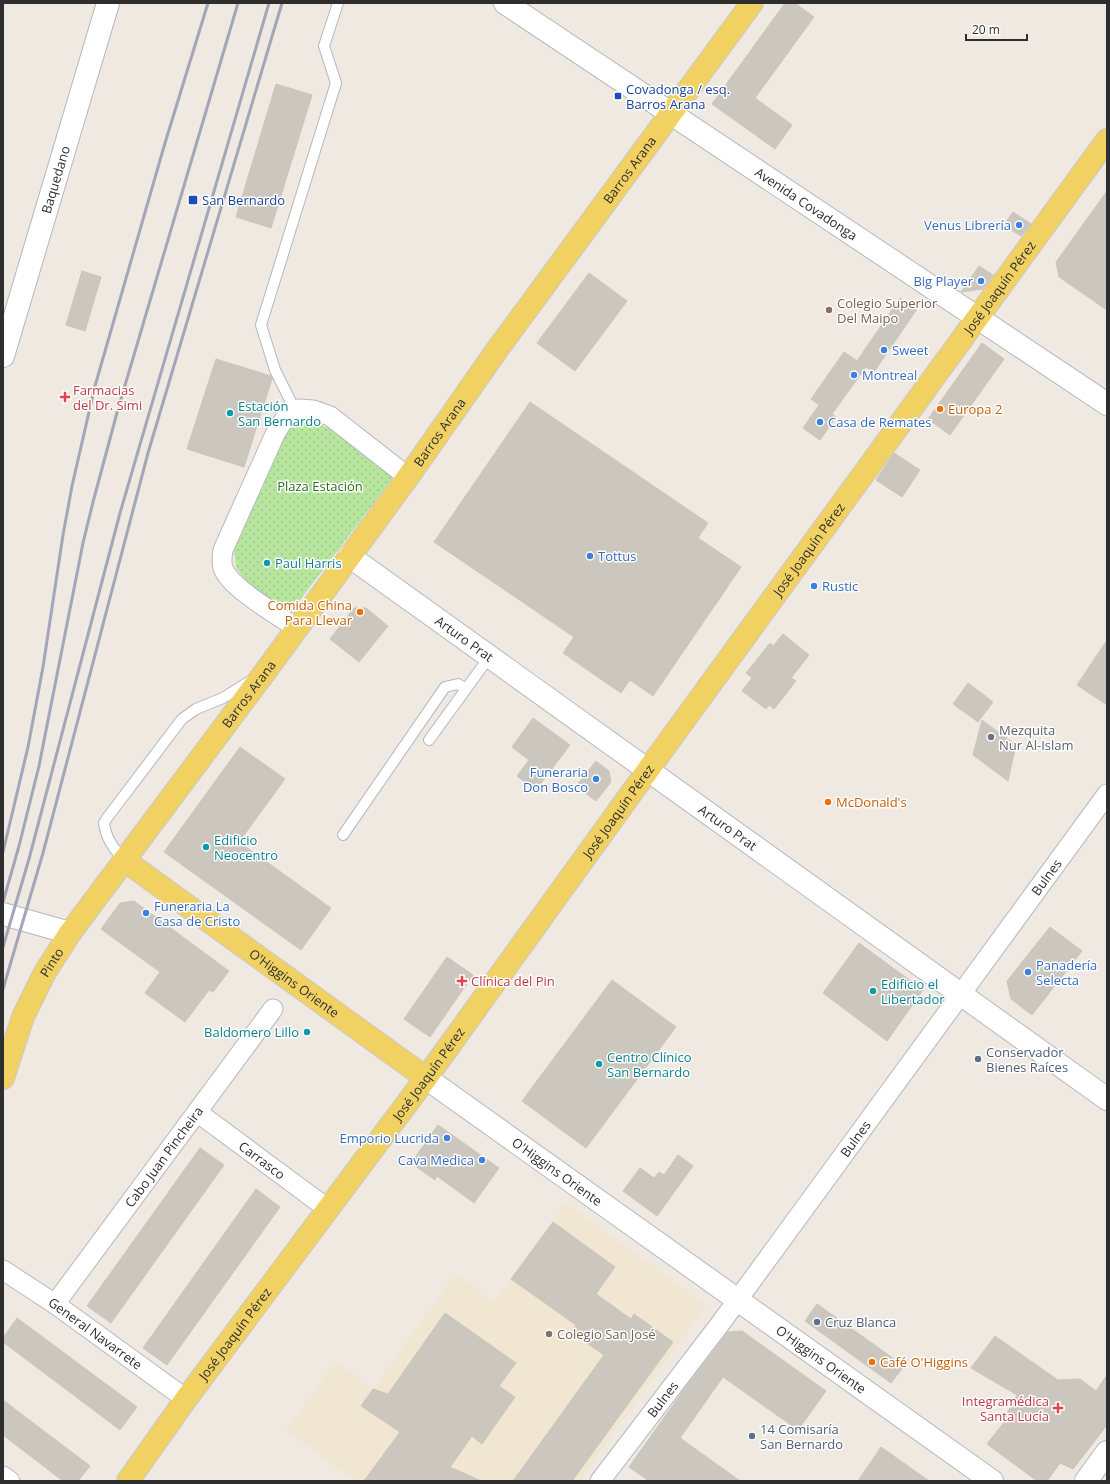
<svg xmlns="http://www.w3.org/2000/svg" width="1110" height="1484" font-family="'Open Sans',sans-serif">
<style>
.education{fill:#f0e6d1}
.park{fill:url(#park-dots)}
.building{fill:#cbc7bf;stroke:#cbc5ba}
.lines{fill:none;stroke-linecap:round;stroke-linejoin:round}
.lane-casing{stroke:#b4b7c1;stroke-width:12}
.street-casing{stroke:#b4b7c1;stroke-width:21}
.secondary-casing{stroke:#b4b7c1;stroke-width:24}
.primary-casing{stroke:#c9c9c9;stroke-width:24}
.lane{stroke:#fff;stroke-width:10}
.street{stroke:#fff;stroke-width:19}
.secondary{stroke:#fff;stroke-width:22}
.primary{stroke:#f2d163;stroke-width:22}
.rail{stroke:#a3a6b8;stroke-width:3}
.transit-dot{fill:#1a4fb4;stroke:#fff;stroke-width:1.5}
.shop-dot{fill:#3f7fe0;stroke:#fff;stroke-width:1.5}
.education-dot{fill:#8d6e63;stroke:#fff;stroke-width:1.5}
.health-dot{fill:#e0444e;stroke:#fff;stroke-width:1.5}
.food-dot{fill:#e8710a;stroke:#fff;stroke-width:1.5}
.culture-dot{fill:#0f9aa8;stroke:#fff;stroke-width:1.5}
.worship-dot{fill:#6b7280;stroke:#fff;stroke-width:1.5}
.service-dot{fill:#5c6f8a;stroke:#fff;stroke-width:1.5}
.labels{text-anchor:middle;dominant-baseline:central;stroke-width:3;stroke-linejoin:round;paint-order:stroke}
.transit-label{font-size:13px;fill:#164399;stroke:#fff;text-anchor:start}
.street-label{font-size:13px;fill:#2e2e2e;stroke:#fff}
.shop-label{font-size:13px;fill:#366cbe;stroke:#fff;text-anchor:start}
.education-label{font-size:13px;fill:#785e54;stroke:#fff;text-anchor:start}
.health-label{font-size:13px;fill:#be3a42;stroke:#fff;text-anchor:start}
.culture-label{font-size:13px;fill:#0d838f;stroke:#fff;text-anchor:start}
.food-label{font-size:13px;fill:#c56008;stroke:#fff;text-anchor:start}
.park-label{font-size:13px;fill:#2c6e1b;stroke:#fff}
.worship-label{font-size:13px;fill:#5b616d;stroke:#fff;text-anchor:start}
.service-label{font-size:13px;fill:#4e5e75;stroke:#fff;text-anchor:start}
</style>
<defs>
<pattern id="park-dots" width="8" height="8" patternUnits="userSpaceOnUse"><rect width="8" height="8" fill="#b6e59e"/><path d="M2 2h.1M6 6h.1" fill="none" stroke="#9dc588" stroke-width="1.8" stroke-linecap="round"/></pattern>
</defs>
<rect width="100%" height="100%" fill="#efe9e1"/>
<path class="education" d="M566,1203l140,102 -127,176h-223l-70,-51 50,-68 37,27 83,-115 38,28z"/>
<path class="park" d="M308,421l27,9 60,45 -104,137 -41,-27 -14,-17 -2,-18 48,-113 12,-14z"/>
<path class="building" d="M785,3h10l19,14 -59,81 37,27 -17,24 -63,-45z
M276,84l36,11 -41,133 -35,-11z
M1107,191v119l-48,-33 -3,-15z
M1013,212l18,12 -10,12 -17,-11z
M979,266l14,9 -10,14 -22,3z
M82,271l19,6 -16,54 -19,-6z
M589,273l38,28 -52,70 -38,-28z
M900,298l17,11 -43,63 -8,-5 -34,47 4,3 -16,23 -17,-12 16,-23 -8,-6 33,-47 13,9z
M982,343l22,16 -54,76 -22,-16z
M216,359l55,17 1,3 -28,88 -57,-18z
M530,402l178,121 -10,15 43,29 -88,129 -23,-16 -9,13 -58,-40 11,-16 -140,-95z
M894,453l26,17 -18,27 -26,-17z
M354,608h12l22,18 -29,36 -29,-23z
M783,634l26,21 -18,23 5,3 -22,28 -5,-4 -3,4 -24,-18 10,-13 -6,-5 24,-30 3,3z
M1107,640v65l-30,-20z
M968,683l25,19 -15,20 -25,-18z
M533,718l37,27 -34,45 -19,-14 12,-16 -17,-13z
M982,720l34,25 -8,36 -35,-26z
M240,747l45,32 -46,63 92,66 -30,42 -137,-98z
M596,761l13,10 2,11 -15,19 -20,-15z
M134,901l95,70 -16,21 -4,-2 -24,32 -40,-29 15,-21 -59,-43 19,-26z
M1050,927l32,24 -50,64 -21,-16 -4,-18z
M859,943l64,47 -36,51 -64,-48z
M447,957l26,18 -43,62 -26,-18z
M612,980l64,47 -90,121 -64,-47z
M438,1125l61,43 -25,35 -37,-27 -2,4 -24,-17z
M200,1148l24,17 -113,158 -24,-17z
M678,1155l15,11 -36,50 -34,-25 17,-23 14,10 5,-6 5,3z
M256,1189l24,18 -113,158 -24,-17z
M553,1222l62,45 -19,27 35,25 3,-5 39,28 -101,139h-59l91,-126 -33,-23 5,-7 -65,-46z
M817,1304l87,62 -13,17 -86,-62z
M445,1313l71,50 -17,23 16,11 -33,47 -10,-8 -22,31 31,14h-117l36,-49 -39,-26 12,-17 15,5z
M17,1318l120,89 -17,23 -117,-88v-4z
M742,1331l84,60 -28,39 -75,-53 -43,61 60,43h-91l-20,-14 59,-83 40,-52z
M995,1336l63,44 22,-1 16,12 11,-16v50l-34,44 -13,-6 -13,18h-10l-50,-37 19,-24 -1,-3 12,-22 -46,-27z
M3,1400l87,66 -12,15h-15l-60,-46z
M881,1447l48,34h-71z"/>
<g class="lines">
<g class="lane-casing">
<path id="lane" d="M295,410l-20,-40 -14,-45 75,-242 -12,-37 14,-43
M429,740l61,-84
M343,835l102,-148 13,-3 8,5
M124,860c-10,-11 -18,-21 -20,-37l3,-5 75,-99 14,-10 27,-11 27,-17"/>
</g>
<g class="street-casing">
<g id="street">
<path d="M297,628c-18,-12 -67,-40 -74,-60 -2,-6 -1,-12 0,-18l53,-118 8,-12 11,-10 4,-1 14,1 17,6 78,61"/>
<path id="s1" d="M197,1112l131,97"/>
<path id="s2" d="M3,1270l52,34 131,95"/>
<path id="s3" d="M55,1304l218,-295"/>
<path d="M3,1476l7,5"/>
<path id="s4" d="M600,1481l120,-157 387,-530"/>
</g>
</g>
<g class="secondary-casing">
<g id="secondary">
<path id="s5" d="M505,3l602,401"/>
<path id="s6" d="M3,356l105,-353"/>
<path id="s7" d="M349,556l758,543"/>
<path d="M3,914l67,19"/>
<path id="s8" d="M426,1078l566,403"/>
<path d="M1086,1481l21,-29"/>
</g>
</g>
<g class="primary-casing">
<g id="primary">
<path id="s9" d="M124,860l302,218"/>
<path id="s10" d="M3,1078l20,-61 21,-43 26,-41 195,-261 143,-195 89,-127 255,-347"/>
<path id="s11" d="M128,1481l58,-82 240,-321 235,-326 446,-612"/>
</g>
</g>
<use href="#lane" class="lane"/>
<use href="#street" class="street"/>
<use href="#secondary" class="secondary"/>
<use href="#primary" class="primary"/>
<path class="rail" d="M3,852l25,-105 15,-80 20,-132 9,-49 23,-100 70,-243 43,-140
M3,902l16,-56 20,-80 44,-223 10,-41 25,-93 120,-406
M3,947l26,-88 91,-346 149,-510
M3,989l40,-136 105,-400 134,-450"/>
</g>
<g class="transit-dot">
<rect x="614" y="92" width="8" height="8" rx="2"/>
<rect x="188" y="195" width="10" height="10" rx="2"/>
</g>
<g class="shop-dot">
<circle cx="1019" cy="225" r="4"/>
<circle cx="981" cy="281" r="4"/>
<circle cx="884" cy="350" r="4"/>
<circle cx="854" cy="375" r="4"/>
<circle cx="820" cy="422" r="4"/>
<circle cx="590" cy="556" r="4"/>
<circle cx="814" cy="586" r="4"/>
<circle cx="596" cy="779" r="4"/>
<circle cx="146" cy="913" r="4"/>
<circle cx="1028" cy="972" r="4"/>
<circle cx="447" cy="1138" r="4"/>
<circle cx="482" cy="1160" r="4"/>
</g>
<g class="education-dot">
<circle cx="829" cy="310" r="4"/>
<circle cx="549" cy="1334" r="4"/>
</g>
<g class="health-dot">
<path d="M63 391h4v4h4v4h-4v4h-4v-4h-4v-4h4z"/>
<path d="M460 975h4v4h4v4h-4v4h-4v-4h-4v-4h4z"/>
<path d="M1056 1402h4v4h4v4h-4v4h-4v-4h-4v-4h4z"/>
</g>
<g class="food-dot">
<circle cx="940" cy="409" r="4"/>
<circle cx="360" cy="612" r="4"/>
<circle cx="828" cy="802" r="4"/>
<circle cx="872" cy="1362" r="4"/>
</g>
<g class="culture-dot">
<circle cx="230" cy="413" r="4"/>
<circle cx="267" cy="563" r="4"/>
<circle cx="206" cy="847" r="4"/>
<circle cx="873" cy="991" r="4"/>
<circle cx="307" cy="1032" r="4"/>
<circle cx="599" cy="1064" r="4"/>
</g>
<circle class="worship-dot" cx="991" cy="737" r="4"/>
<g class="service-dot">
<circle cx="978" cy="1059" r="4"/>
<circle cx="817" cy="1322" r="4"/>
<circle cx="752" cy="1436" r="4"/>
</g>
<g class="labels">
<g class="transit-label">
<text x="626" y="89">Covadonga / esq.<tspan x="626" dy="15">Barros Arana</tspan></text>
<text x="202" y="200">San Bernardo</text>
</g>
<g class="street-label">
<text stroke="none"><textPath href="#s10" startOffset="1107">Barros Arana</textPath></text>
<text stroke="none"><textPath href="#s6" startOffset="184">Baquedano</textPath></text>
<text stroke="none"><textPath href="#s5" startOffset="362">Avenida Covadonga</textPath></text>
<text stroke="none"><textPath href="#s11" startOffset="1478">José Joaquín Pérez</textPath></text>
<text stroke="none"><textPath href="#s10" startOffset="783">Barros Arana</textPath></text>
<text stroke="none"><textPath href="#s11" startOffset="1154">José Joaquín Pérez</textPath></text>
<text stroke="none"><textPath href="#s7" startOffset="142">Arturo Prat</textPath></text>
<text stroke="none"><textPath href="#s10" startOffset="459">Barros Arana</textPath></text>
<text stroke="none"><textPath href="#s11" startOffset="830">José Joaquín Pérez</textPath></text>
<text stroke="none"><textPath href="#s7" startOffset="466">Arturo Prat</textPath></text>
<text stroke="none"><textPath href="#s4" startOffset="751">Bulnes</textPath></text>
<text stroke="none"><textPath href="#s10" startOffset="126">Pinto</textPath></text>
<text stroke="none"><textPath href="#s9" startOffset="210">O'Higgins Oriente</textPath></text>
<text stroke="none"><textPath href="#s11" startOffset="506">José Joaquín Pérez</textPath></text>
<text stroke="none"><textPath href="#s4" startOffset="427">Bulnes</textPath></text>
<text stroke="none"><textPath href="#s3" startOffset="183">Cabo Juan Pincheira</textPath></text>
<text stroke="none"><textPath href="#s1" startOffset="81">Carrasco</textPath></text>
<text stroke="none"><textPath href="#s8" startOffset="161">O'Higgins Oriente</textPath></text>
<text stroke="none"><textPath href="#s2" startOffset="112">General Navarrete</textPath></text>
<text stroke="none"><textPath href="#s11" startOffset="182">José Joaquín Pérez</textPath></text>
<text stroke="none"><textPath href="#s8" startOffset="485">O'Higgins Oriente</textPath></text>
<text stroke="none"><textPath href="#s4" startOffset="103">Bulnes</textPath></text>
</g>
<g class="shop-label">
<text x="1011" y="225" text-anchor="end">Venus Librería</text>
<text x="973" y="281" text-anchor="end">Big Player</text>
<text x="892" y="350">Sweet</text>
<text x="862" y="375">Montreal</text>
<text x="828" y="422">Casa de Remates</text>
<text x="598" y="556">Tottus</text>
<text x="822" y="586">Rustic</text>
<text x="588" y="772" text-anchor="end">Funeraria<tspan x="588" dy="15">Don Bosco</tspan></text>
<text x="154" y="906">Funeraria La<tspan x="154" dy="15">Casa de Cristo</tspan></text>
<text x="1036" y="965">Panadería<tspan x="1036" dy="15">Selecta</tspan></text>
<text x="439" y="1138" text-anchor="end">Emporio Lucrida</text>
<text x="474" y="1160" text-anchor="end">Cava Medica</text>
</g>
<g class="education-label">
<text x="837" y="303">Colegio Superior<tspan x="837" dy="15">Del Maipo</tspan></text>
<text x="557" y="1334">Colegio San José</text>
</g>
<g class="health-label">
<text x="73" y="390">Farmacias<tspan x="73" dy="15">del Dr. Simi</tspan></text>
<text x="471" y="981">Clínica del Pin</text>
<text x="1049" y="1401" text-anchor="end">Integramédica<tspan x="1049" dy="15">Santa Lucía</tspan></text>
</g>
<g class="culture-label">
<text x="238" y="406">Estación<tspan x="238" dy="15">San Bernardo</tspan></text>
<text x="275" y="563">Paul Harris</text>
<text x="214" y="840">Edificio<tspan x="214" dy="15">Neocentro</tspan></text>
<text x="881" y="984">Edificio el<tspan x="881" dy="15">Libertador</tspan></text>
<text x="299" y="1032" text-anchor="end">Baldomero Lillo</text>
<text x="607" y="1057">Centro Clínico<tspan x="607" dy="15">San Bernardo</tspan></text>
</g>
<g class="food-label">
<text x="948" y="409">Europa 2</text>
<text x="352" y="605" text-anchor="end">Comida China<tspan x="352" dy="15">Para Llevar</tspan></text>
<text x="836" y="802">McDonald's</text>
<text x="880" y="1362">Café O'Higgins</text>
</g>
<g class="park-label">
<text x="320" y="486">Plaza Estación</text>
</g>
<g class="worship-label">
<text x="999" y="730">Mezquita<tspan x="999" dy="15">Nur Al-Islam</tspan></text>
</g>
<g class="service-label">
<text x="986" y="1052">Conservador<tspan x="986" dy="15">Bienes Raíces</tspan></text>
<text x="825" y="1322">Cruz Blanca</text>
<text x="760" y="1429">14 Comisaría<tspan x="760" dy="15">San Bernardo</tspan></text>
</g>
</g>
<rect width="1110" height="1484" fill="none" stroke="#2e2e2e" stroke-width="8"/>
<path d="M966 34v6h61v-6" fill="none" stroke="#2e2e2e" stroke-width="2"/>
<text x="972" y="34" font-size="12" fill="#2e2e2e" stroke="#ffffff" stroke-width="3" paint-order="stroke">20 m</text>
</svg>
